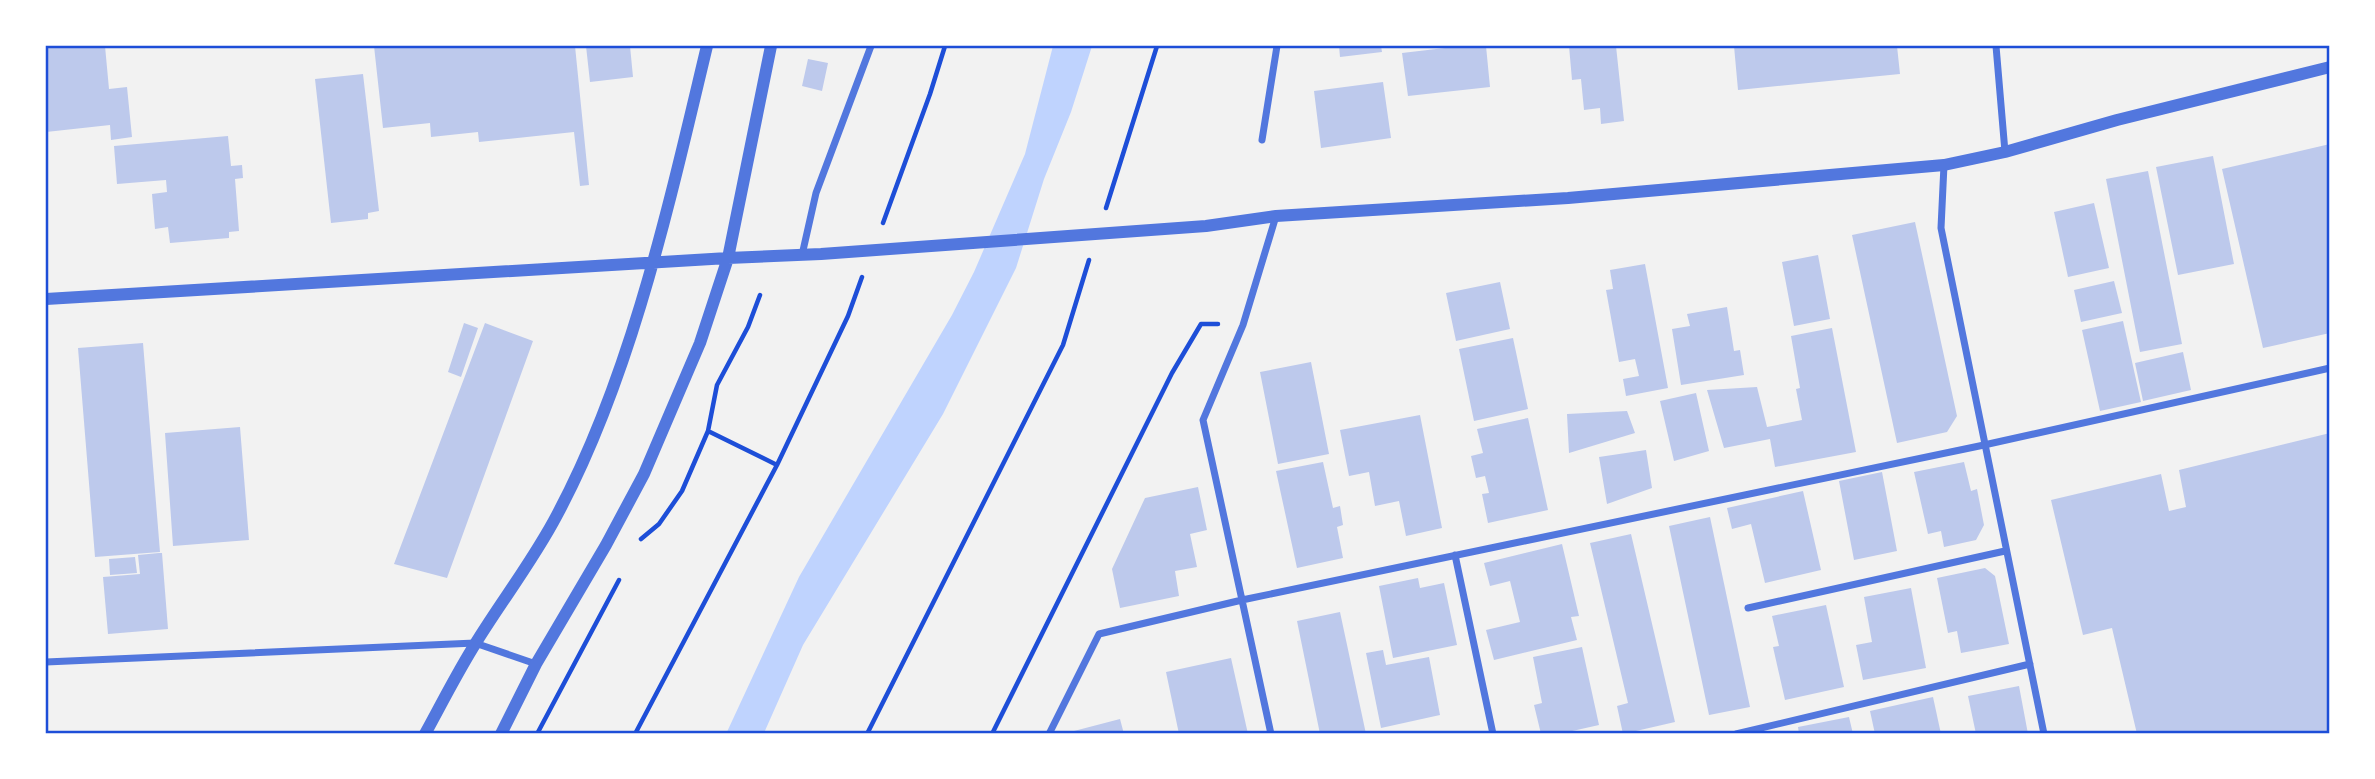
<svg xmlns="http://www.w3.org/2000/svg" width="2375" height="779" font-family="'Alegreya Sans',sans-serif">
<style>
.water{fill:#bfd3fe}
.building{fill:#bdc9ec}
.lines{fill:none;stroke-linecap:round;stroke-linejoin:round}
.path{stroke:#1d4ed8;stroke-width:4.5}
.minor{stroke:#5277de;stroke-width:7}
.tertiary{stroke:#5277de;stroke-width:12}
.neatline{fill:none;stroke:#1d4ed8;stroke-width:2.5}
</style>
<rect width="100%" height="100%" fill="#f2f2f2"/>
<path class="water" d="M1053,46h39l-21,66 -27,67 -28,89 -73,146 -140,231 -39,88 -38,1 73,-157 153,-262 22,-43 51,-118z"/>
<path class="building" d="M46,46h59l4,43 18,-2 5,50 -21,3 -1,-15 -64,7z
M374,46h201l14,139 -9,1 -6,-54 -95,10 -1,-10 -47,5 -1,-14 -47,5z
M586,46h44l3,31 -43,5z
M1339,46h42l1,6 -42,5z
M1462,46h24l4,41 -82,9 -6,-43z
M1569,46h47l8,75 -23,3 -1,-16 -16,2 -3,-31 -9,1z
M1734,46h163l3,28 -162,16z
M808,59l20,4 -6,28 -20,-5z
M363,74l16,137 -11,2v6l-37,4 -16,-144z
M1383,82l8,56 -70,10 -7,-57z
M228,136l3,30 11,-1 1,13 -8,1 4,52 -10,1v6l-59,5 -2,-16 -13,2 -3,-35 15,-2 -1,-12 -49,4 -3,-38z
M2330,144v189l-67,15 -41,-179z
M2213,156l21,108 -56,11 -22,-108z
M2148,171l34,173 -42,8 -34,-173z
M2094,203l15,65 -41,9 -14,-65z
M1915,222l42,194 -10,16 -50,11 -45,-208z
M1818,255l12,64 -36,7 -12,-64z
M1645,264l23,124 -42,8 -3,-17 16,-3 -4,-17 -16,3 -13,-72 7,-1 -3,-19z
M2114,281l8,32 -41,9 -7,-32z
M1500,282l10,47 -54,12 -10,-48z
M1727,307l7,44 6,-1 4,25 -63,10 -9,-56 18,-3 -3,-12z
M2123,321l18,81 -41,9 -18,-81z
M464,323l14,5 -17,49 -13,-5z
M485,323l48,18 -86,237 -53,-14z
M1832,328l24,124 -81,15 -5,-28 -46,9 -17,-58 50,-3 10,40 35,-7 -6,-31 4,-1 -9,-52z
M1513,338l15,71 -54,12 -15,-72z
M143,343l17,209 -65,5 -17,-209z
M2183,352l8,38 -48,11 -8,-38z
M1311,362l18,92 -51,10 -18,-92z
M1696,393l13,58 -35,10 -14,-60z
M1627,411l8,22 -66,20 -2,-39z
M1420,415l22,113 -36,8 -7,-35 -24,5 -6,-34 -20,4 -9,-46z
M1528,418l20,92 -60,13 -6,-29 7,-1 -4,-17 -9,2 -5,-22 12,-3 -6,-24z
M240,427l9,113 -76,6 -8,-113z
M2330,433v301h-193l-25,-106 -29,7 -32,-135 110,-26 8,37 17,-4 -7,-37z
M1646,450l6,38 -45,16 -8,-47z
M1323,462l10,46 7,-2 3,19 -6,2 6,31 -46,10 -21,-97z
M1964,462l7,29 6,-2 7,36 -8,15 -32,7 -3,-16 -13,3 -14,-62z
M1882,472l15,79 -43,9 -15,-79z
M1198,487l9,43 -17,4 7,33 -22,4 4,25 -59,12 -8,-39 33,-71z
M1803,491l18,79 -56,13 -14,-59 -19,5 -5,-21z
M1710,517l40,190 -41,8 -40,-189z
M1631,534l44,188 -52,12 -6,-28 11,-3 -38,-160z
M1562,544l17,72 -8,1 6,23 -83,20 -8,-30 34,-8 -10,-41 -20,5 -6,-23z
M159,553h3l6,76 -60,5 -5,-57 37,-3 -2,-19z
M135,557l2,16 -27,2 -1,-16z
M1985,568l10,8 14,68 -48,9 -4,-22 -9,2 -11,-55z
M1418,578l2,10 24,-5 13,62 -64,13 -14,-72z
M1911,588l15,80 -63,12 -7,-35 16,-3 -8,-45z
M1826,605l18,82 -59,13 -12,-53 6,-1 -7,-30z
M1340,612l26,122h-46l-23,-113z
M1582,647l17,78 -40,9h-18l-7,-29 8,-2 -9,-46z
M1383,650l3,15 43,-8 11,58 -59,13 -15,-75z
M1231,658l17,76h-69l-13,-62z
M2019,686l9,48h-52l-8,-38z
M1933,697l8,37h-66l-5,-23z
M1849,717l4,17h-54l-1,-7z
M1120,719l4,15h-49l-1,-3z"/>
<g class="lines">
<path class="path" d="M1106,208l51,-162
M883,223l47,-129 15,-48
M708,431l69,34
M641,539l18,-15 23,-33 26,-60 9,-46 31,-58 12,-32
M537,734l82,-154
M635,734l142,-269 71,-149 14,-39
M867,734l196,-389 26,-85
M992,734l180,-361 29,-49h17"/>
<path class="minor" d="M1996,46l9,106
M1262,140l15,-94
M1944,165l-3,63 103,506
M802,255l14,-62 55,-147
M1455,555l38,179
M1748,608l257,-57
M46,662l429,-19 61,21
M1049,734l50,-100 143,-34 742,-155 346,-77
M1271,734l-68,-314 40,-95 33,-109
M1736,734l294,-70"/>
<path class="tertiary" d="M46,299l682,-41 93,-4 385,-28 70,-10 292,-18 376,-33 61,-13 112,-32 213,-53
M425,734c17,-31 33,-63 52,-93 26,-42 57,-82 80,-126 75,-140 113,-315 150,-469
M501,734l35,-70 70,-119 38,-71 56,-131 28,-85 43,-212"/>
</g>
<rect width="2375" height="779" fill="none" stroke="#ffffff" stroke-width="94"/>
<rect x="47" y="47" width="2281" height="685" class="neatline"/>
</svg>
